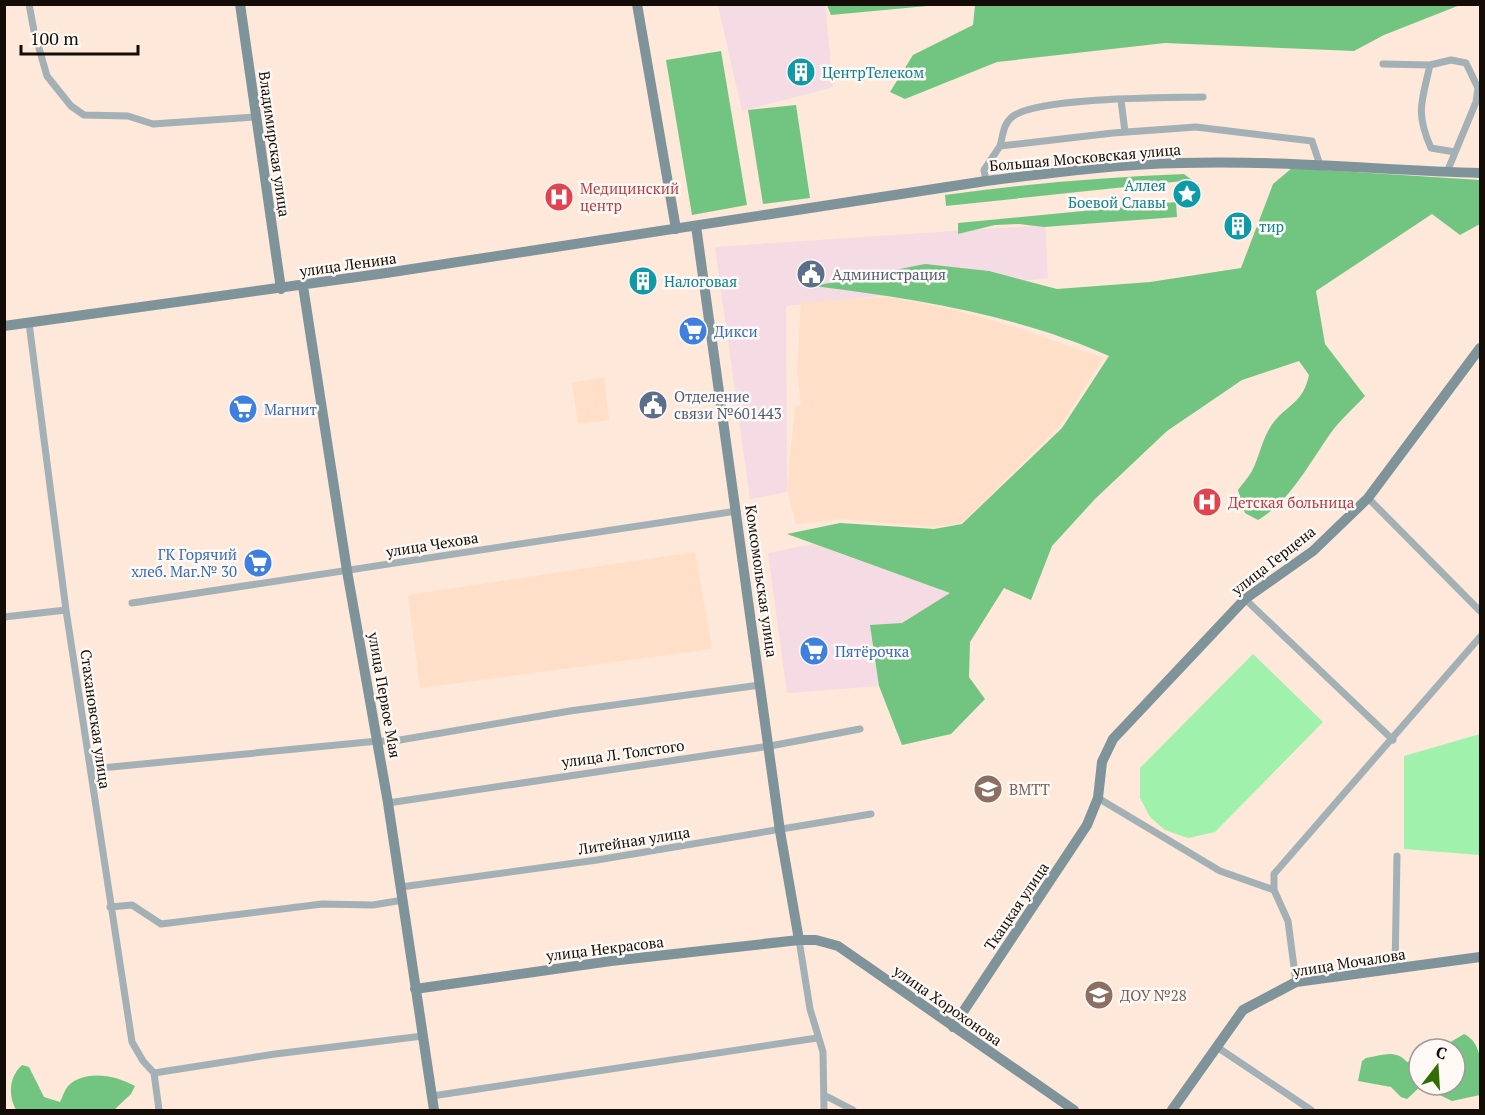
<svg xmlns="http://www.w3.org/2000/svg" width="1485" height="1115" font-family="'PT Serif',serif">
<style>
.commercial{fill:#f4dbe4}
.built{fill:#ffdfc7}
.green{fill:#9ff1ac}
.forest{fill:#72c581}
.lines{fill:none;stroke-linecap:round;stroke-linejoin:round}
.street{stroke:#a3b0b5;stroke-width:7}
.secondary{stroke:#7f939a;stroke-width:10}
.labels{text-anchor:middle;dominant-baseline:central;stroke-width:5;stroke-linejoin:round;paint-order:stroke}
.culture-label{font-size:15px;fill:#0d838f;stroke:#fef9f5;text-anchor:start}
.street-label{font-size:15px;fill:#140c06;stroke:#fef9f5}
.health-label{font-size:15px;fill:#be3a42;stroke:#fef9f5;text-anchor:start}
.service-label{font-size:15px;fill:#4e5e75;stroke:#fef9f5;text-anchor:start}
.shop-label{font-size:15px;fill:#366cbe;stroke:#fef9f5;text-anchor:start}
.education-label{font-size:15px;fill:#785e54;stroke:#fef9f5;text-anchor:start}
</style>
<rect width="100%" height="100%" fill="#fde8d9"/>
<path class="commercial" d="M718,5h107l8,82 -91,24z
M1045,225l3,53 -262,28 1,186 -37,7 -35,-252z
M813,544l138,49 -49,30 -25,45 2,18 -92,7 -19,-140z"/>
<path class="built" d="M887,297l64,12 58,16 94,33 -43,68 -98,97 -28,4 -93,-8 -45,5 -9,-35 8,-82 6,-3 -4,-33 4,-69z
M604,377l5,43 -31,4 -6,-41z
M695,552l17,97 -292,39 -12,-93z"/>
<path class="green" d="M1253,654l70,68 -108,110 -27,6 -23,-8 -15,-13 -10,-19v-30z
M1480,734v121l-76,-6v-93z"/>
<path class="forest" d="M827,5v-1l111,1 -107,10z
M975,5v-1l485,1 -76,30 -30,16 -189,-8 -168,19 -92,37 -15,-7 23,-37 60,-30z
M721,51l26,154 -55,10 -26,-155z
M796,105l14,93 -47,6 -15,-94z
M1292,168l188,12v44l-20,11 -28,-21 -116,77 9,53 40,52c-11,12 -25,24 -35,38 -21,30 -40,67 -72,86l-13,-7 -7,-23c4,-6 10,-12 14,-19 8,-16 10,-33 21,-48 16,-20 30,-20 36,-48l-10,-14 -57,19 -75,51 -72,68 -43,47 -21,54 -27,-12 -34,54 -1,35 16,22 -34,35 -49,11 -23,-59 -9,-61 32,-2 48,-30 -163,-59 53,-11 94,6 28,-5 100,-96 47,-72c-91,-41 -197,-58 -295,-70l111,-22 64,7 68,18 93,-7 91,-14 32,-84z
M1184,174l8,6 -246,26 -1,-11c80,-11 159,-18 239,-21z
M1176,202l1,15 -133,10 -25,-3 -24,1 -37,9v-11z
M1464,1034c21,10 17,39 16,61l-28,6 -31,-15 -14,13 -6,-2 -10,-10 -33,-6 4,-20 4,-3c16,-3 30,-9 41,4l12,-3v26h36v-36h-16z
M22,1065l7,2 15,30 16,5c3,-6 5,-13 9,-17 18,-16 48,-9 66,1l-4,8 -17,16h-98c-8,-15 -7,-33 6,-45z"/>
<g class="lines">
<path class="street" d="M29,4l5,27 13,45 24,30 13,9 44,1 25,8 102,-7
M1383,64l47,1 21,-5 15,3 12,25 -2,14 -29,70
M1430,65c-8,36 -15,47 1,83l24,4
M1121,100l4,32
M1000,146c3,-10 3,-22 12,-29 23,-20 155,-19 191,-20
M986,181l-2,-11 16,-24 113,-13 83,-6 116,14 8,24
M29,323l37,287 66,432 11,19 11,12 5,37
M1368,498l112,113
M1245,599l148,141
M132,603l605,-92
M4,617l62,-7
M91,769l287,-28h16l176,-30 190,-26
M1098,798l122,73 54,19 14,31 8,61
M388,803l382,-57 90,-17
M401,887l196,-27 274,-46
M1274,890v-16l206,-237
M110,907l22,-2 29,19 161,-20 51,1 30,-5
M799,940l11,69 13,43 1,58
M1395,970l2,-114
M1217,1047l94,63
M154,1073l121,-19 148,-18
M824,1095l29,15
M432,1096l385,-58"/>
<path class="secondary" d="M240,4l41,285
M637,4l39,225
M696,226l84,605 19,109
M303,286l44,285 41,232 46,307
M4,326l382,-53 600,-92c64,-8 129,-17 195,-18 100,-3 199,7 299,10
M415,989l196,-28 188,-21h17l22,6 236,164
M953,1027l134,-202 11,-27 4,-36 11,-23 132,-140 68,-48 55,-53 112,-150
M1172,1110l71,-100 53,-28 184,-25"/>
</g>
<defs>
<g id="building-disc" transform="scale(1.5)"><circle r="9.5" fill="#0f9aa8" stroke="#fef9f5"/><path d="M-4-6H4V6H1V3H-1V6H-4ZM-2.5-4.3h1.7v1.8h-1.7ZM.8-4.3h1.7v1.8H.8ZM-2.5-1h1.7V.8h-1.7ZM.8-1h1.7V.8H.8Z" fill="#fff"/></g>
<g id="sight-disc" transform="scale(1.5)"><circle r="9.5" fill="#0f9aa8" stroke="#fef9f5"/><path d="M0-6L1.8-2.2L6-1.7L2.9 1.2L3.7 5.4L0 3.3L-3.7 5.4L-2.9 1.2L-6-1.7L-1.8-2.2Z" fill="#fff"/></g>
<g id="hospital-disc" transform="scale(1.5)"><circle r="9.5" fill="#e0444e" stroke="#fef9f5"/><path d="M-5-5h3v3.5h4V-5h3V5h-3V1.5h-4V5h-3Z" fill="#fff"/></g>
<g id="civic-disc" transform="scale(1.5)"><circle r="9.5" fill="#5c6f8a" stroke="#fef9f5"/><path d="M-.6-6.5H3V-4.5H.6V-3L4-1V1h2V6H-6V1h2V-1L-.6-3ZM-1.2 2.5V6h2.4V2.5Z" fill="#fff"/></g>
<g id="supermarket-disc" transform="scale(1.5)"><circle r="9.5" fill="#3f7fe0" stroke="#fef9f5"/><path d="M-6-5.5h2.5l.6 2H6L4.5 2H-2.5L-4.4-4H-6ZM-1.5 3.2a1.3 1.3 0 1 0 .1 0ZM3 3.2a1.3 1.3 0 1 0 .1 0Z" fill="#fff"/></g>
<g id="university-disc" transform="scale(1.5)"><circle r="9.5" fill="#8d6e63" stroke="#fef9f5"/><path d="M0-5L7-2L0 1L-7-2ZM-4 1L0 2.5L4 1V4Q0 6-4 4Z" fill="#fff"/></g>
<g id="school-disc" transform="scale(1.5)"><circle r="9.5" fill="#8d6e63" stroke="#fef9f5"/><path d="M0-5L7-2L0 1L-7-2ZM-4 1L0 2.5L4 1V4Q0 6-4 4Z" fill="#fff"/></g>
</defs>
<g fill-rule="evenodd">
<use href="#building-disc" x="801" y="72"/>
<use href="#sight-disc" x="1187" y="194"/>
<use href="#hospital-disc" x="559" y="197"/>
<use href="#building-disc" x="1238" y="226"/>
<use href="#civic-disc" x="811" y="274"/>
<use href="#building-disc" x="643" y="281"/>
<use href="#supermarket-disc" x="693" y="331"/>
<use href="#civic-disc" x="653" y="405"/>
<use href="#supermarket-disc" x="243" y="409"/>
<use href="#hospital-disc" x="1207" y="502"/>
<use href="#supermarket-disc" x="258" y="563"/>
<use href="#supermarket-disc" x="814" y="651"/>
<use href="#university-disc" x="988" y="789"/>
<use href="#school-disc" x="1099" y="995"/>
</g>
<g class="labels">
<g class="culture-label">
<text x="822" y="72">ЦентрТелеком</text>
<text x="1166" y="185" text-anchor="end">Аллея<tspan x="1166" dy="17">Боевой Славы</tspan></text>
<text x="1259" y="226">тир</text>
<text x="664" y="281">Налоговая</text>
</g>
<g class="street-label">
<text transform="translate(275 144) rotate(82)">Владимирская улица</text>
<text transform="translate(1085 157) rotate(-5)">Большая Московская улица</text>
<text transform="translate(348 264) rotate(-8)">улица Ленина</text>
<text transform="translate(432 544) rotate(-9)">улица Чехова</text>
<text transform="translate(1273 560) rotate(-38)">улица Герцена</text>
<text transform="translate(762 581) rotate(82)">Комсомольская улица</text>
<text transform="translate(385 695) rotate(80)">улица Первое Мая</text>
<text transform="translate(96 719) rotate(82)">Стахановская улица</text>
<text transform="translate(623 753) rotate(-8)">улица Л. Толстого</text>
<text transform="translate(634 840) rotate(-9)">Литейная улица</text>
<text transform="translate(1016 906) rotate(-56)">Ткацкая улица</text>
<text transform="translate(605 948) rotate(-7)">улица Некрасова</text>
<text transform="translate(1349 962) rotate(-9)">улица Мочалова</text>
<text transform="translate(948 1005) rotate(35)">улица Хорохонова</text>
</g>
<g class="health-label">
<text x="580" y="188">Медицинский<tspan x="580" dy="17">центр</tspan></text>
<text x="1228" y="502">Детская больница</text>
</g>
<g class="service-label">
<text x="832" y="274">Администрация</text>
<text x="674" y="396">Отделение<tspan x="674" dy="17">связи №601443</tspan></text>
</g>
<g class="shop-label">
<text x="714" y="331">Дикси</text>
<text x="264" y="409">Магнит</text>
<text x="237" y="554" text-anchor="end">ГК Горячий<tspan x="237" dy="17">хлеб. Маг.№ 30</tspan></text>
<text x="835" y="651">Пятёрочка</text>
</g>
<g class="education-label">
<text x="1009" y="789">ВМТТ</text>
<text x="1120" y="995">ДОУ №28</text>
</g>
</g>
<rect width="1485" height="1115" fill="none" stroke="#140c06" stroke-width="12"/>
<g transform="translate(1437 1067) rotate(17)"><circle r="28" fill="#fef9f5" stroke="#a09a95" stroke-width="1.5"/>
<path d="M0-4.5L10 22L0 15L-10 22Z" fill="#316e00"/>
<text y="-9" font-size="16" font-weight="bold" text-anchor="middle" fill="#140c06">С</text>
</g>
<path d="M21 45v9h117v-9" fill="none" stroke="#140c06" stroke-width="3"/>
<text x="30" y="45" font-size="18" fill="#140c06" stroke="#fef9f5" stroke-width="4.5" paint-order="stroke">100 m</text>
</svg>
